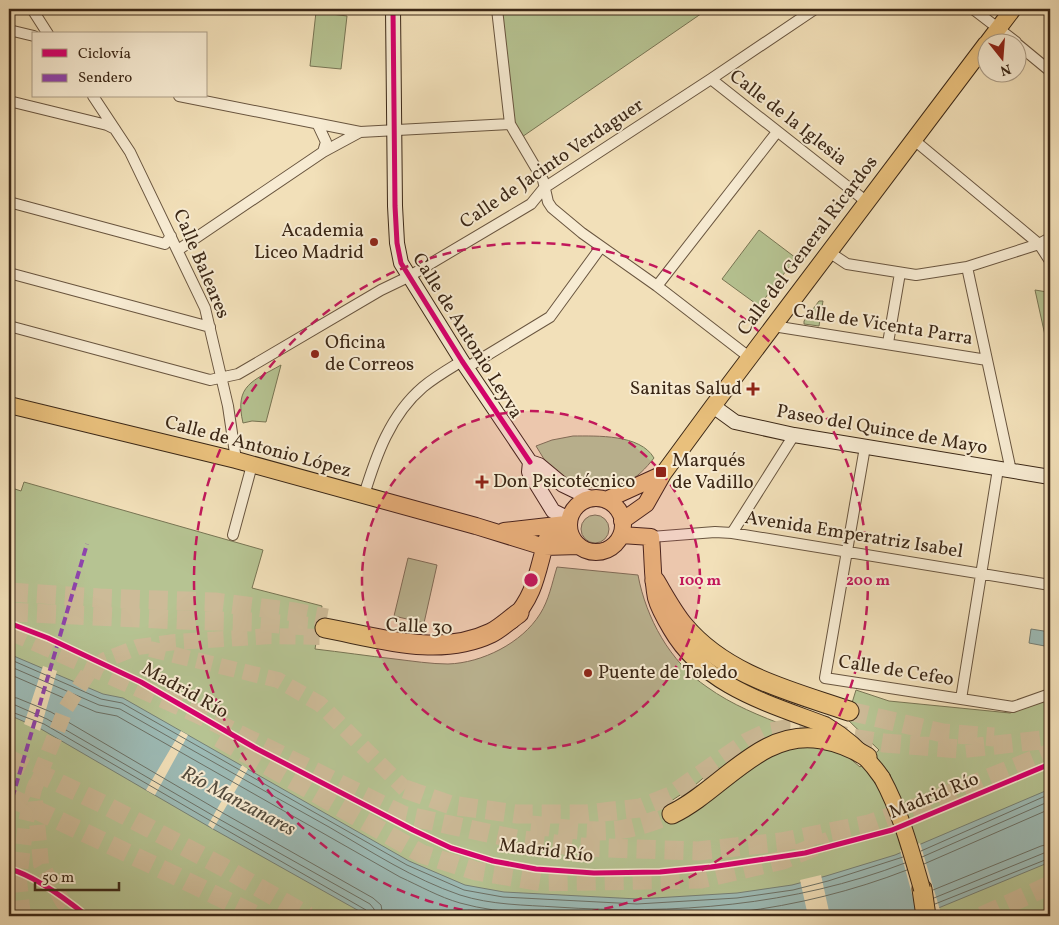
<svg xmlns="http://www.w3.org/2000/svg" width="1059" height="925" font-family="Vollkorn,serif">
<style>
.green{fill:#b6c392;stroke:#787554}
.water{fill:#9dbbb6;stroke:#768076}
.pier{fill:#f2e0b9}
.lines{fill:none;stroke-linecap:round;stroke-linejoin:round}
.shore{stroke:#6c7166;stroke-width:1}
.primary-tunnel{stroke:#cdbb98;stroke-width:16;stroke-dasharray:16 8;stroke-linecap:butt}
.highway-tunnel{stroke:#cdbb98;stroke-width:19;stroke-dasharray:19 9;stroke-linecap:butt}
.street-casing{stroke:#69553f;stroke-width:12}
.secondary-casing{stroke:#3b2716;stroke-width:16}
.primary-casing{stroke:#3b2716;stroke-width:18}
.highway-casing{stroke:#3b2716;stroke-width:21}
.street{stroke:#f7ebd2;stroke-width:10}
.secondary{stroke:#f7ebd2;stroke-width:14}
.primary{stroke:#e9c07c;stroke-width:16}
.highway{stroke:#e9c07c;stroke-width:19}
.primary-bridge-casing{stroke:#3b2716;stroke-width:18;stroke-linecap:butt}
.primary-bridge{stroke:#e9c07c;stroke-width:16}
.quiet{stroke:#8e44ad;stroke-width:4;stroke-dasharray:8 4;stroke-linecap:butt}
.cycleway-casing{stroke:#f7ebd2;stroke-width:8}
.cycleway{stroke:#d6006c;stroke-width:5}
.ring{fill:none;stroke:#c2185b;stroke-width:2.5;stroke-dasharray:9 6}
.poi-dot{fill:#8f2418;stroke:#f7ebd2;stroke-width:2}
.labels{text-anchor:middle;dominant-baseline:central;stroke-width:4;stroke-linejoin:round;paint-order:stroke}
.street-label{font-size:19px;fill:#3b2716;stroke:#f7ebd2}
.poi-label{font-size:19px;fill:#3b2716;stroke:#f7ebd2;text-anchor:start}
.water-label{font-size:20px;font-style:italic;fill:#544c3e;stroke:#f7ebd2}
.centre{fill:#c2185b;stroke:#f7ebd2;stroke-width:2.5}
.ring-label{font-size:15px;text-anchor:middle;font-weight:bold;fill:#c2185b;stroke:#f7ebd2;stroke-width:4;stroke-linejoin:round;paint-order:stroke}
</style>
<rect width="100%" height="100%" fill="#f2e0b9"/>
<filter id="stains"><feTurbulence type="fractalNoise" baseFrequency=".004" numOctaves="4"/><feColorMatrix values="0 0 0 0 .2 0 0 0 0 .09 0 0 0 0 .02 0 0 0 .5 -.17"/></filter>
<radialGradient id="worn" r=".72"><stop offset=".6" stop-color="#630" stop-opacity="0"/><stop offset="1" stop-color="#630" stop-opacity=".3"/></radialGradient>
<path class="green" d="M497,9h211l-189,130 -9,-15z
M316,12l31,4 -6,53 -31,-3z
M759,230l37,28 -37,48 -37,-27z
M1035,290l12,2 3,5v61z
M819,301h4l-4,25 -15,-2v-3z
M281,365l-15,57 -14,-1 -9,2c-9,-38 10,-42 38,-58z
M573,436c24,0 67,-2 81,22 -8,10 -17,20 -29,25 -22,9 -58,5 -74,-14 -5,-6 -10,-15 -15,-23l16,-6z
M24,482l239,68 -11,38 70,18 -7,43c26,3 53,7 80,10 17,2 36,5 53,5 34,-1 74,-21 92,-50 9,-14 12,-31 17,-47l81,8c8,43 32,87 69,112 25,18 53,29 82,40l-1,6 -63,38 -9,-4 -22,19 -26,17 5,19 98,-68 39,-10 36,11 14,12 19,-17 -32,-31 9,-29 33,11 121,12 32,-11 8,-5v219h-1041v-429l12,4z
M581 529a14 14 0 1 1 28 0a14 14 0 1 1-28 0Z
M408,558l29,7 -13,58 -30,-7z"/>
<path class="water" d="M1031,629l19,3v15l-21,-4z
M9,654l94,40 20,4 286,163 56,24 39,7 134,7 99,-6 55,-8 34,-9 69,-21 155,-66v73l-131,54h-551l-155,-87 -172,-100 -32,-14z"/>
<path class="pier" d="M43,666l14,5 -17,60 -16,-7z
M181,731l7,4 -33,60 -9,-5z
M242,765l6,4 -35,60 -5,-4z
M920,843l20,67 -15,6 -9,-7 -16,-59z
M821,875l9,41h-22l-8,-36z"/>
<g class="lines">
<path class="shore" d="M9,659l92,40 21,4 285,162 57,25 39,7 134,7 100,-6 56,-8 35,-9 75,-24
M9,666l90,39 21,4c70,40 139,79 209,118 43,25 84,52 131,68 31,10 65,10 96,12 118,8 237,-1 349,-44
M9,674l87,38 21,4 283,161c20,9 39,20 60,26 43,12 89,11 133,13
M9,697l8,1 34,14 172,101 150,85 8,7 2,11
M9,704l6,1 32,14 172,100 151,85 4,5 2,7
M9,711l35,13 172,100 150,86 3,6
M921,851l129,-57
M922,857l128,-56
M924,864l126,-55
M933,890l108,-44 9,-2
M934,898l110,-45 6,-1
M935,904l115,-46
M670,916c23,-1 47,-2 69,-4 57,-7 114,-21 168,-42"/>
<path class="primary-tunnel" d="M150,649l128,31 42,24 85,85
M35,801l6,63 22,38 14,14
M23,916l-4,-36 7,-58 8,-33 32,-81 23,-36 16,-12 33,-13 37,-5 96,-6 53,1"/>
<path class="highway-tunnel" d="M9,592l91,6 115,4 80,10 32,6
M9,612l172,8 73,2 65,5
M9,630l189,84 205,101 113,24 62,8 120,4 83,-9 88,-18 46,-16 135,-55
M849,711l94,22 51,4
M219,738l203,116 54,17 66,11 159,-3 82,-19 46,-19
M9,759l98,47 116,61 85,49
M405,789l46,16 66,9h68l55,-6 30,-12 77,-54 19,-9 24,-5h23l39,10 32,5 75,6 91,-10
M9,797l165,78 84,41
M531,825c31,3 63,9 93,4 17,-3 33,-9 48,-15
M982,916l68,-31"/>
<g class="street-casing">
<path id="street" d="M32,9l16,25
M497,9l13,115 33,56 5,22 4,6 30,25 75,53 92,71
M973,9l43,33
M9,30l25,6
M1016,43l34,28
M711,79l156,123
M93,96l37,56 75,156 23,98 8,54
M179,96l181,36 150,-8
M9,101l98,24 8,4
M914,140l125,104 11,17
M323,152l37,-20
M9,202l156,42 6,-8
M178,250l145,-98 3,-10 -8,-17
M829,252l18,12 69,11 51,-8 72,-23 11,-6
M967,267l44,204
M9,273l201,54
M657,286l120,-154
M9,326l201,54 28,-6 143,-84 27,-13 123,-73 13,-16 167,-109 104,-70
M773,326l214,34
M888,343l12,-70
M466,368l84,-51 51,-70
M865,447l-40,231 188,29 37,-13
M364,495c12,-39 26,-80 59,-108 12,-10 26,-18 39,-26
M732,533l62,-98
M233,535l19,-70
M651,537l64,-5 17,1 318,52
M961,699l37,-230"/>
</g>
<g class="secondary-casing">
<path id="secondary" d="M393,9l2,197 2,37 4,20 61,98 68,101 -1,10 24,39 16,8
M713,406l22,16 59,13 256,42
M530,462l9,3 24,20 27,13"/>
</g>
<g class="primary-casing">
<path id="primary" d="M988,42l25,-33
M9,405l227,55 240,66 68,21 35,-1
M569 525a27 27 0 1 1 54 0a27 27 0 1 1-54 0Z
M606,500l57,-26
M622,521l24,-17 17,-30 50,-68 273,-362
M504,531l62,-7
M621,535l30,2c2,20 1,41 5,61 3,11 9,21 15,31 33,57 96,74 154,96 24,14 41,30 57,53
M511,621c25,-26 26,-50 36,-83l22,-11"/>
</g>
<g class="highway-casing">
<path id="highway" d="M655,581c9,15 18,32 29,45 42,50 107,65 165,85
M325,628c54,10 114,30 166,5 10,-5 19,-14 28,-20
M672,814c50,-24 89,-86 149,-75 17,3 32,9 46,18
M922,889l4,27"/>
</g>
<use href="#street" class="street"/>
<use href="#secondary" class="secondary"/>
<use href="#primary" class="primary"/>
<use href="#highway" class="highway"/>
<g class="primary-bridge-casing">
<path id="primary-bridge" d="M882,778c19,35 29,73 40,111"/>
</g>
<use href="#primary-bridge" class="primary-bridge"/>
<path class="quiet" d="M9,809l78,-265"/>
<g class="cycleway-casing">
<path id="cycleway" d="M393,9l2,197 2,37 4,20 61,98 68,101
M9,623l39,15 93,44 116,67 156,81 38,18 42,13 43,8 58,4 66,-1 51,-5 94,-14 87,-23 158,-66
M9,869c25,6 58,31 78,47"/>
</g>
<use href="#cycleway" class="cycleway"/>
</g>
<circle cx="531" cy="580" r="169" fill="#c2185b" fill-opacity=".12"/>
<g class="ring">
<circle cx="531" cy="580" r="169"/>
<path d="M507 916A337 337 0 1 1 555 916"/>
</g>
<g class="poi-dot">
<circle cx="374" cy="242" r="5"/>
<circle cx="315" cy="354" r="5"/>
<path d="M750.5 381.5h5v5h5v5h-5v5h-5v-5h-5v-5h5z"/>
<rect x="655" y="466" width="12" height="12" rx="2.5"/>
<path d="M479.5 474.5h5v5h5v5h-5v5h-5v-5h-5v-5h5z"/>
<circle cx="588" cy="673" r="5"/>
</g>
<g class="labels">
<g class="street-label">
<text transform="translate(788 118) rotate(38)">Calle de la Iglesia</text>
<text transform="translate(552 164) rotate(-34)">Calle de Jacinto Verdaguer</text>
<text transform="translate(808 246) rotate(-53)">Calle del General Ricardos</text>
<text transform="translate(201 264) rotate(67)">Calle Baleares</text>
<text transform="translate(883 325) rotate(9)">Calle de Vicenta Parra</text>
<text transform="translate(467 336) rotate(58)">Calle de Antonio Leyva</text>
<text transform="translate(882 430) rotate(10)">Paseo del Quince de Mayo</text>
<text transform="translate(258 447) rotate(15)">Calle de Antonio López</text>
<text transform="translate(854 535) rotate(9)">Avenida Emperatriz Isabel</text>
<text transform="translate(419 627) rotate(3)">Calle 30</text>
<text transform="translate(896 671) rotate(9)">Calle de Cefeo</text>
<text transform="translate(185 691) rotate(29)">Madrid Río</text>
<text transform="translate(934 796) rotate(-22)">Madrid Río</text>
<text transform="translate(546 851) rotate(7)">Madrid Río</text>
</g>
<g class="poi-label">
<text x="364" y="231" text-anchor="end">Academia<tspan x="364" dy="22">Liceo Madrid</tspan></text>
<text x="325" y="343">Oficina<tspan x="325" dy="22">de Correos</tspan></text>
<text x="742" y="389" text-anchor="end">Sanitas Salud</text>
<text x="672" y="461">Marqués<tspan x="672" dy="22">de Vadillo</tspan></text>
<text x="493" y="482">Don Psicotécnico</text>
<text x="598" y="673">Puente de Toledo</text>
</g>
<g class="water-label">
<text transform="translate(238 802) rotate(28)">Río Manzanares</text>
</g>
</g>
<circle cx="531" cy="580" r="8" class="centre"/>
<g class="ring-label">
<text x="700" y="585">100 m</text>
<text x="868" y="585">200 m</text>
</g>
<rect width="1059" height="925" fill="none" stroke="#f2e0b9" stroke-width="30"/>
<rect x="10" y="10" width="1039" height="905" fill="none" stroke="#3b2716" stroke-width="2.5"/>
<rect x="15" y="15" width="1029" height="895" fill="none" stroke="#3b2716"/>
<rect x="32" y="32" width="175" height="65" fill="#f7ebd2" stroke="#ac9d87"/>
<rect x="42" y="49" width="25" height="8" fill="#d6006c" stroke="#ac9d87"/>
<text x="78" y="58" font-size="15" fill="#3b2716">Ciclovía</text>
<rect x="42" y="74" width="25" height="8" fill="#8e44ad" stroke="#ac9d87"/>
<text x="78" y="82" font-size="15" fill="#3b2716">Sendero</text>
<g transform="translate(1002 58) rotate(163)"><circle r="24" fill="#f7ebd2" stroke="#ac9d87"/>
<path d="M0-4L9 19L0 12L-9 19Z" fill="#8f2418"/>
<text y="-8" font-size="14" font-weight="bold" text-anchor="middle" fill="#3b2716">N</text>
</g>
<path d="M35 882v8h84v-8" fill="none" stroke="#3b2716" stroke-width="2.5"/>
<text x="42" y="882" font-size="15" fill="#3b2716" stroke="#f7ebd2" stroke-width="4" paint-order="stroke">50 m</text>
<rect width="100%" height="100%" filter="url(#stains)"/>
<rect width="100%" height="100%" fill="url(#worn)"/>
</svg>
